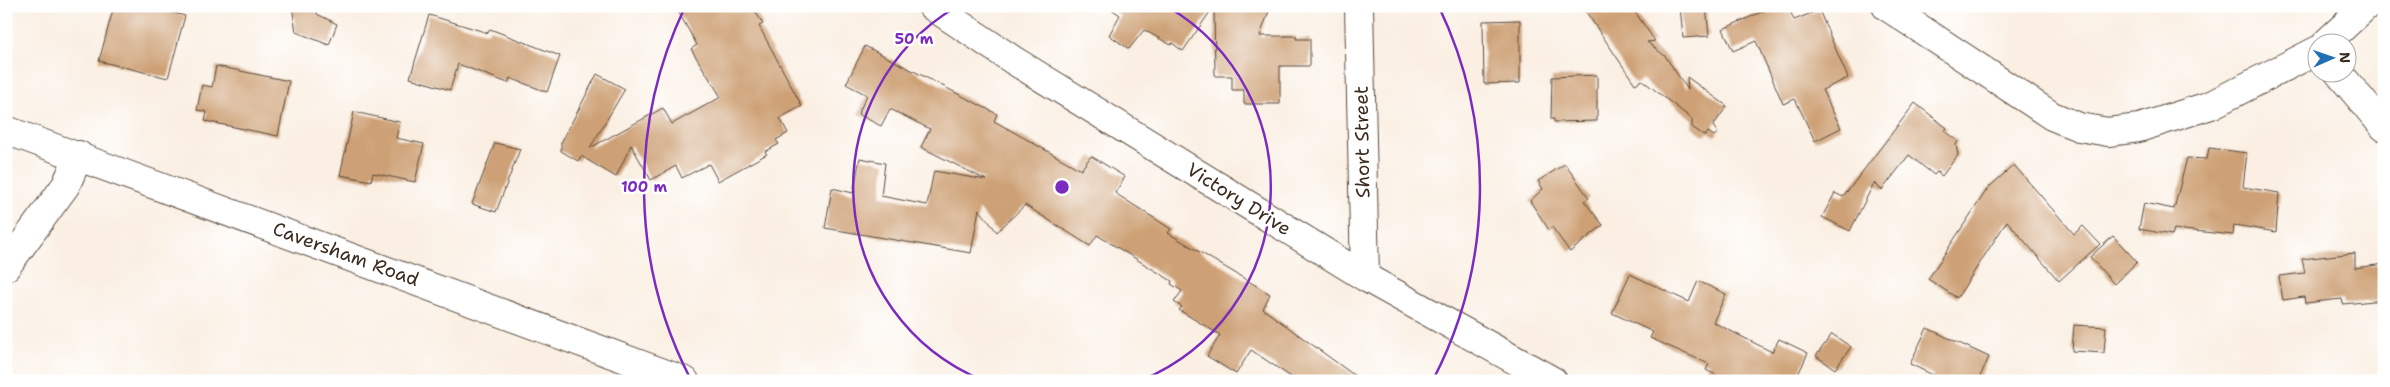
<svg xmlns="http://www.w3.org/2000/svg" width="2390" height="387" font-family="'Shantell Sans',sans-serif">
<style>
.building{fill:#cda075}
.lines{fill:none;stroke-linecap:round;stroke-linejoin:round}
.street-casing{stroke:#58483b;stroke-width:30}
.street{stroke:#fff;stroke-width:28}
.ring{fill:none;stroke:#7b2cbf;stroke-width:2.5}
.labels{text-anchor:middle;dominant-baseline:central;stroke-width:5;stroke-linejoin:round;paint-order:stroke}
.street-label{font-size:19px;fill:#3b2a1e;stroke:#fff}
.centre{fill:#7b2cbf;stroke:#fff;stroke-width:2.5}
.ring-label{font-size:15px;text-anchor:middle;font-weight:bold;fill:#7b2cbf;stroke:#fff;stroke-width:5;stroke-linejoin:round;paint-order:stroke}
</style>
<rect width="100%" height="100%" fill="#fff"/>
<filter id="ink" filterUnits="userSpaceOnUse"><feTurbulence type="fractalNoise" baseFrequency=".02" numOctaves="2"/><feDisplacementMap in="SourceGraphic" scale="10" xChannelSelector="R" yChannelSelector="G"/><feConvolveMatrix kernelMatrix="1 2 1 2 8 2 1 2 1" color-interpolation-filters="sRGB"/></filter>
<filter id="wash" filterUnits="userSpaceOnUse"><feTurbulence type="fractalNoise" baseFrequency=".0096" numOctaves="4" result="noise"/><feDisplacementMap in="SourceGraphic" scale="20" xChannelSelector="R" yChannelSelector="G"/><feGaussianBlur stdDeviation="1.12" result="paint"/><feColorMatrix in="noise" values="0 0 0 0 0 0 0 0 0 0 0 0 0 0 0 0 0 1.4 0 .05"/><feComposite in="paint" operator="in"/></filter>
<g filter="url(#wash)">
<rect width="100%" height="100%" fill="#faefe2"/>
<g id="blocks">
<path class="building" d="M114,6h36l35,10 -17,62 -69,-17z
M292,6h24l1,8 20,10 -8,21 -33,-13z
M675,6h77l11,18 -4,2 43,80 -22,12 8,15 -12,7 3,4 -14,8 2,2 -49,27 -9,-17 -27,14 -6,-12 -25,14 -20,-35 -15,32 -35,-21 -3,5 -17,-10v-8l36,-69 28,15 -35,59 73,-40 9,16 49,-27 -30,-48 6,-4z
M1107,6h107l-31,45 -11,-8 -1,2 -27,-15 -15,19 -20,-14 11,-20z
M1214,6h43l12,5 -9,25h36v3h14v27h-30v38h-36v-14h-12v-14h-17z
M1582,6h49l24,35 -8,1 18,14 23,34 -1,-13 40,29 -14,20 5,7 -4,3 -6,-4 -3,4 -13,-9v-8l-50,-39 -7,4z
M1680,6h26l3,30 -26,2z
M1775,6h13l6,14 25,-10 29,68 -26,12 19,38 -26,13 -20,-42 -12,5 -27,-63 -23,10 -10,-22z
M429,15l59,18 2,-4 70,27 -13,36 -37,-14 -2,5 -50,-19 -8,26 -40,-12z
M1520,20v63l-36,1 -1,-63z
M865,46l132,68 -3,7 87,49 10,-14 34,21 -10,16 56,36 -3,4 102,61 -7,15 99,72h-65l-46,-31 -15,24 -29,-18 13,-21 -41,-25 3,-3 -8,-5 8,-11 -11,-7 1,-3 -75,-46 -7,11 -65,-41 -28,27 -18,-23 -8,44 -146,-25 7,-40 21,5 7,-35 25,5 -4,33 46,9 7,-34 52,9 -65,-33 9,-18 -40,-20 -9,17 -23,-12 9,-19 -21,-11z
M216,66l73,15 -11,55 -73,-15 2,-9 -10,-2 5,-25 10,2z
M1597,75v46l-43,1v-3h-3l1,-42z
M1915,103l32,25 -2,3 13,10 -2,4 2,10 -16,21 -5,-4 -3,3 -25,-20 -27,35 -8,-7 -24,48 -28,-14 13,-24 8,4z
M354,112l46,10 -4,16 28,6 -9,38 -42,-9 -2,8 -31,-6z
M495,143l25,6 -24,63 -24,-8z
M2209,148l38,5 -4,34 36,6 -3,39 -42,-7 -1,10 -59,-6 -2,6 -33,-6 5,-26 30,6 13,-51 20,1z
M1565,164l24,34 -5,3 19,24 -33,27 -18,-25 -3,3 -19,-29 13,-12 -5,-8z
M2014,165l60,69 9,-8 17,18 -41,37 -52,-60 -50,77 -29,-19 60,-91z
M2113,236l24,26 -23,22 -24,-27z
M2355,253v15l29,-4v36l-41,4 -1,-5 -37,4 -1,-6 -21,3 -4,-24 26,-3 -3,-14z
M1630,274l59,28 9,-21 28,13 -13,28 59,30 7,-13 29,14 -13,28h-67l-22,-11 3,-6 -59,-26 3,-6 -41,-19z
M2074,325l32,2 -2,26 -32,-2z
M1927,328l62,29 -11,24h-47l2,-6 -23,-11z
M1832,334l19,13 -16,22 -19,-13z"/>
</g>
</g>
<g filter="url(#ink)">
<use href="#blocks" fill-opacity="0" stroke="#58483b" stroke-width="1"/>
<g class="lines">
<g class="street-casing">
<path id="street" d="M932,6l81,54 352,217 188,104
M1359,6l6,271
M1886,6l166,110 27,11 29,5 31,-4 72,-23 107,-55
M2327,42l39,-36
M2338,72l46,55
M6,130l679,251
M6,267l60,-82 13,-30"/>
</g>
<use href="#street" class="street"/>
</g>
</g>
<g class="ring">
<path d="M982 380A209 209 0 0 1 956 7M1168 7A209 209 0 0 1 1142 380"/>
<path d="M691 380A418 418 0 0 1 685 7M1439 7A418 418 0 0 1 1433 380"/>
</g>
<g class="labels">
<g class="street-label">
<text transform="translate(1362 142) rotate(-91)">Short Street</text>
<text transform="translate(1239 199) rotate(32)">Victory Drive</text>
<text transform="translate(346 254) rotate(20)">Caversham Road</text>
</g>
</g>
<circle cx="1062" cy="187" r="8" class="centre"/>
<g class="ring-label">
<text x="914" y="44">50 m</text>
<text x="644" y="192">100 m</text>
</g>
<rect width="2390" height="387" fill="none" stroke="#fff" stroke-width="25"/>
<g transform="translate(2332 58) rotate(88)"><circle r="24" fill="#ffffff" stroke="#b1aaa5"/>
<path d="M0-4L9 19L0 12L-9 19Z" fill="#1f6fb2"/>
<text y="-8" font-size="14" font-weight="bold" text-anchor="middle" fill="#3b2a1e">N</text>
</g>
</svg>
